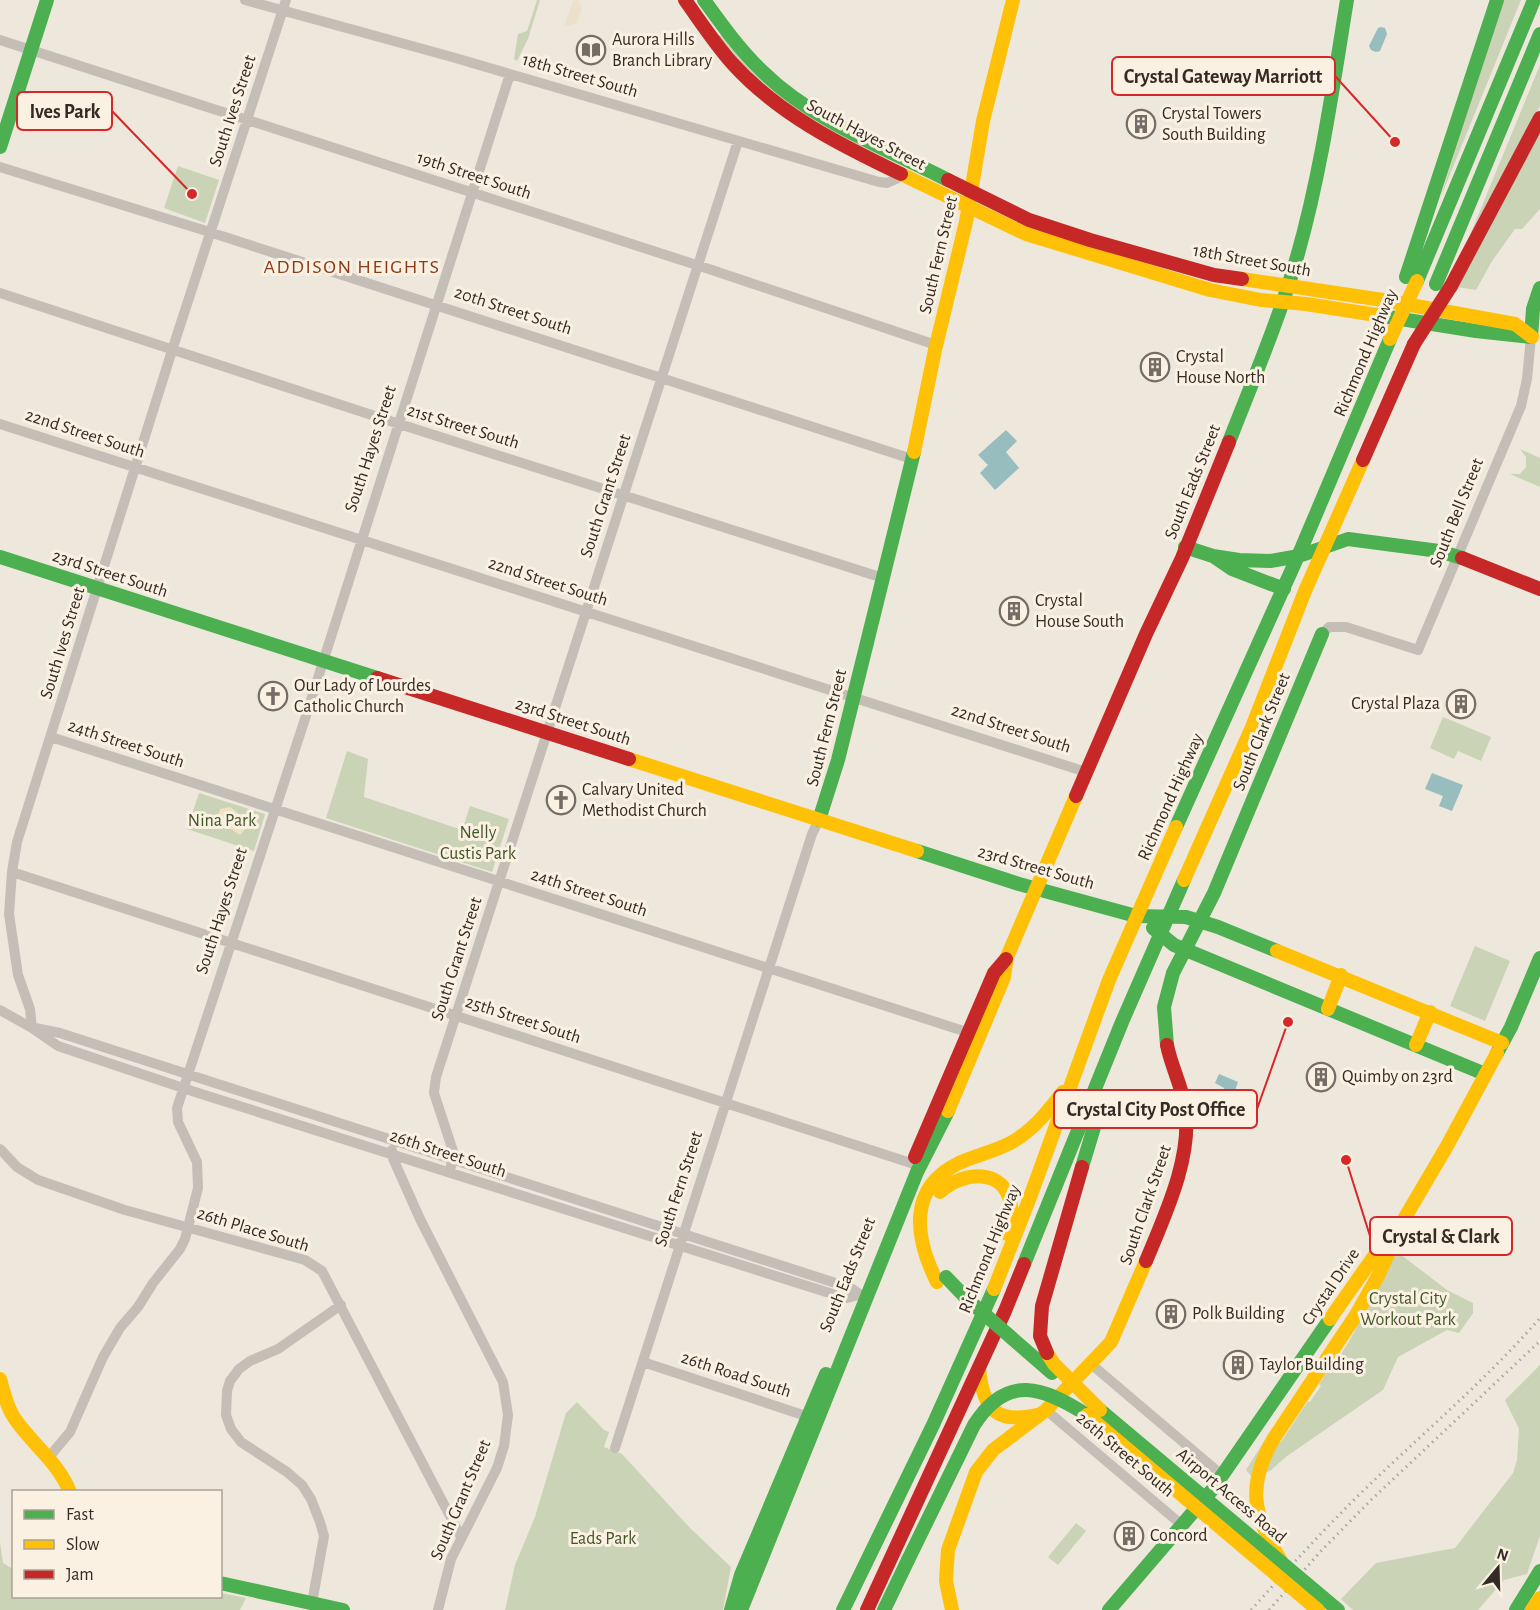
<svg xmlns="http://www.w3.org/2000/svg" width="1540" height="1610" font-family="'Alegreya Sans',sans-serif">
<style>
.green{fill:#cbd3b6}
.sand{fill:#f0e2c0}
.plaza{fill:#ece0ca}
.water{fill:#98bdbf}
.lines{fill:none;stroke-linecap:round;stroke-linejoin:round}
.street{stroke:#c5beb7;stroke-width:10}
.fast{stroke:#4caf50;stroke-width:14}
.slow{stroke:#ffc107;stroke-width:14}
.jam{stroke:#c62828;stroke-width:14}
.rail{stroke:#ada7a0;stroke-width:3;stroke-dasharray:1.5 4.5;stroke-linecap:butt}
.fast-bridge{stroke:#4caf50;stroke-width:14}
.slow-bridge{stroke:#ffc107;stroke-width:14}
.jam-bridge{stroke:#c62828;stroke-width:14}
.labels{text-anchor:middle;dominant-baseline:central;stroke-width:6;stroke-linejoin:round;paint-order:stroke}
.poi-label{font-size:18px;fill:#352b25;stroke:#faf1e3;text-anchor:start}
.street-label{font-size:18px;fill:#352b25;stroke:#faf1e3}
.park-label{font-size:18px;fill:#415627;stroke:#faf1e3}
.neighbourhood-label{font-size:20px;letter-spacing:1.5px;fill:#8b3b17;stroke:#faf1e3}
.leader{fill:none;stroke:#d62828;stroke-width:2}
.callout-dot{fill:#d62828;stroke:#faf1e3;stroke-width:2}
.callout{fill:#faf1e3;stroke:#d62828;stroke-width:2}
.callout-label{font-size:20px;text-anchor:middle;font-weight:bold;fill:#352b25}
</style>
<rect width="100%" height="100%" fill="#ede7dc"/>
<path class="green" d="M537,0h3l-12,39 -11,22 -3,-2 4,-25 9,-3z
M1502,0h19l-81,199z
M719,35l3,1 26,29 202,124 -48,-24 -59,-24 -82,-55 -43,-50z
M1540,65v41l-13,28 -62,113z
M1540,130v79l-18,20h-7l-23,32 -16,29 -19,-3z
M178,166l41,14 -14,43 -41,-15z
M1520,449l20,9v29l-30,-13h10l6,-7v-10z
M1443,717l48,20 -10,24 -23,-10 -4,8 -24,-11z
M347,751l21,8 -4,38 98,33 8,-24 39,13 -17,53 -166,-54z
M199,793l66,21 -11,37 -67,-22z
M1475,946l35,15 -25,60 -35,-15z
M1396,1251l51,39 26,13v10l-14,20 -12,-3 -49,27 -15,33 -96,66 -17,15 -10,4 -9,1 -5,-6 22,-35 13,7 27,-41 2,1 11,-16 -2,-2 9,-14h2l20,-30z
M1540,1365v171l-13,38 -23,6 -26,30h-125l-12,-11 35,-36 79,-15 58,-75 4,-13 2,-31 -14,-29z
M577,1402l27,28 5,2 -5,15 18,7 68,74 41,39 -8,43h-218l10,-45 20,-48 31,-104z
M1076,1523l10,8 -28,34 -10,-8z
M0,1543l3,20 10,6 1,27h206l1,-3 25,5 -6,12h-240z"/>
<path class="sand" d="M230,807l20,16 -10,12 -23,-15 3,-11z"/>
<path class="plaza" d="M578,0l4,8 -5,15 -13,4 9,-26z"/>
<path class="water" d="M1381,27l4,1 2,6 -7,17 -4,1 -5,-2 -2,-4 9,-18z
M1006,430l11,11 -11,11 13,16 -24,22 -15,-17 8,-8 -10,-10z
M1432,773l31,12 -11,26 -13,-5 4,-10 -18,-7z
M1219,1074l19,8 -7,20 -10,-4 3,-10 -9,-5z"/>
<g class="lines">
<path class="street" d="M245,0l207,57 427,125 8,1 16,-7
M0,40l709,229 227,76
M0,167l200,62 712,230
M0,293l390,128 493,157
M0,424l1086,348
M1322,634l7,-7h17l72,23 103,-244 6,-27 4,-42
M51,737l922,297
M12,872l908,294
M0,1010l32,18 26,18 137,46 647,205 5,1 12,-3
M32,1028l-2,-19 -12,-34 -9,-61 3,-42 5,-30 159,-504 110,-338
M35,1028l25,5 791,255 13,9
M0,1149l17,18 21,13 87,30 180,50 17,11 139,266
M392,1150l-1,4 29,65 83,163 5,33 -4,31 -7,22 -46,91 -13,51
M450,1172l3,-21 -19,-58 2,-16 302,-936
M643,1362l169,56
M1091,1364l132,112
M1046,1410l136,115
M615,1448l197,-614 7,-14
M49,1457l21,-25 33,-75 17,-29 18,-21 15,-24 27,-34 5,-10 13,-51 -1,-26 -19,-40 -1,-14 126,-383 207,-651
M312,1603l12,-67 -4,-14 -9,-23 -9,-14 -15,-13 -46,-30 -10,-13 -5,-14 1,-24 3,-10 9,-12 11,-8 28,-12 63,-44"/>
<path class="fast" d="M704,0c18,25 36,50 58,71 51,50 123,77 186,109
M0,147l47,-147
M1406,277l91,-277
M1417,281l117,-281
M1436,284l104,-250
M1376,315l100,16 55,6
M1531,337l2,-28 7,-21
M1229,442c24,-62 50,-122 68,-185 24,-84 36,-171 50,-257
M1185,547l28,9 26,4 31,1 29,-5 49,-17 91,12 23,7
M1213,556l19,13 52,20
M0,557l377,121
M819,820l19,-60 76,-308
M1176,827l126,-280 88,-208
M917,851l102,33 117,32 50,1 32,10 59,24
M1153,928l21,17 311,129
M1167,1045l-3,-38 9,-34 41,-80 108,-259
M1497,1053l14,-26 29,-69
M1082,1167l20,-66
M1024,1264l98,-242 62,-142
M220,1583l123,27
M731,1610l10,-35 85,-201
M741,1610l176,-438 31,-61
M843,1610l90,-185 61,-136
M884,1610l24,-50
M1109,1610l103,-120 118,-171
M1516,1610l24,-39"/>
<path class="slow" d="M901,174l125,60 184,56 51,10 45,4 70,11
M1242,279l141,21 132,24 17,13
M914,452l21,-102 31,-128 17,-101 30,-121
M629,759l288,92
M1184,880l68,-153 53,-136 58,-131
M1277,951l225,92
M1328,1009l13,-34
M1416,1045l14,-33
M948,1111l56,-134 3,-20 69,-161
M940,1192c22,-21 66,-25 71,14 1,9 -3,19 -4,28
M937,1282c-22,-44 -30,-94 22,-119 18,-8 38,-12 55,-22 20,-12 35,-31 49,-49
M994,1289l35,-89 80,-220 67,-153
M1330,1319l47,-67 23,-26 47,-80 50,-93
M979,1368c4,43 18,57 62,46
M0,1379c4,14 7,29 15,40 18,26 43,43 55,73
M1281,1561c-28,-46 -35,-75 -7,-123l82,-123 22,-39 19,-42
M952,1610l-6,-29 2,-31 28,-78 17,-22 53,-40 65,-68 35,-81
M1532,1610l8,-12"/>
<path class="jam" d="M685,0c15,21 30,44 47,63 46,51 108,82 169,111
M948,180l81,40 61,20 124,35 28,4
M1451,286l89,-168
M1363,460l51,-116
M1462,558l78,31
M377,678l252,81
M1076,796l70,-162 36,-76 47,-116
M915,1157l79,-184 12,-14
M1146,1261c19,-46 47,-105 39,-154 -3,-21 -14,-41 -18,-62
M867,1610l138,-299 19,-47"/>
<path class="rail" d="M1251,1610c37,-41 73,-81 113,-120 59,-57 122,-110 176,-172
M1269,1610l52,-59 50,-51 169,-159"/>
<path class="fast-bridge" d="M946,1277l21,22 85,74
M1100,1410l238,200
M908,1560l66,-135c33,-52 69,-38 113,-10"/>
<path class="slow-bridge" d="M1390,339l27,-58
M1047,1353l7,11 46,46
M1087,1415l231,195"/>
<path class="jam-bridge" d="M1414,344l37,-58
M1047,1353l-7,-17 2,-30 40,-139"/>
</g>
<defs>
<g id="library-ring" transform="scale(1.5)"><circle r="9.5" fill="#faf1e3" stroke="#756d65" stroke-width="1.5"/><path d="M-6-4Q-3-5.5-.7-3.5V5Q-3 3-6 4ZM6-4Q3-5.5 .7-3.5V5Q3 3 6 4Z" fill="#756d65"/></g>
<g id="building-ring" transform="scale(1.5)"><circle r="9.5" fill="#faf1e3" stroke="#756d65" stroke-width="1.5"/><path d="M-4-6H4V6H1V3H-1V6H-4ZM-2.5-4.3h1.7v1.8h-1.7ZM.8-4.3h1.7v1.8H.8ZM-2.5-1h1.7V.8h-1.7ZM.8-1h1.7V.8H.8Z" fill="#756d65"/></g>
<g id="church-ring" transform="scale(1.5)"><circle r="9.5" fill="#faf1e3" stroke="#756d65" stroke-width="1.5"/><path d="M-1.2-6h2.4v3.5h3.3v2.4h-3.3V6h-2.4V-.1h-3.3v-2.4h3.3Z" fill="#756d65"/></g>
</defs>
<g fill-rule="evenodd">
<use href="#library-ring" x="591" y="50"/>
<use href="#building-ring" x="1141" y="124"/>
<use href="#building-ring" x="1155" y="367"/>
<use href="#building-ring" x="1014" y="611"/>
<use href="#church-ring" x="273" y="696"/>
<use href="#building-ring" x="1461" y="704"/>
<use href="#church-ring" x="561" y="800"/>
<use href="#building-ring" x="1321" y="1077"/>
<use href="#building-ring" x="1171" y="1314"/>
<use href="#building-ring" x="1238" y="1365"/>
<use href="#building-ring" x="1129" y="1536"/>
</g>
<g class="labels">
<g class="poi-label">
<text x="612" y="40">Aurora Hills<tspan x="612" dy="21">Branch Library</tspan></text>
<text x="1162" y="114">Crystal Towers<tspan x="1162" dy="21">South Building</tspan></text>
<text x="1176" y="357">Crystal<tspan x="1176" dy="21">House North</tspan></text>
<text x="1035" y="601">Crystal<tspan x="1035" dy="21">House South</tspan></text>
<text x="294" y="686">Our Lady of Lourdes<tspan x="294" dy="21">Catholic Church</tspan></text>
<text x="1440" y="704" text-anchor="end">Crystal Plaza</text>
<text x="582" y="790">Calvary United<tspan x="582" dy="21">Methodist Church</tspan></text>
<text x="1342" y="1077">Quimby on 23rd</text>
<text x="1192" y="1314">Polk Building</text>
<text x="1259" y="1365">Taylor Building</text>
<text x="1150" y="1536">Concord</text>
</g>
<g class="street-label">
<text transform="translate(580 76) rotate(16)">18th Street South</text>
<text transform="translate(233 111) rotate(-72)">South Ives Street</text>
<text transform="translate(866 135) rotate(28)">South Hayes Street</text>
<text transform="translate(474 176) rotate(18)">19th Street South</text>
<text transform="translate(939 255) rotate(-77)">South Fern Street</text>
<text transform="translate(1252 261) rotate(10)">18th Street South</text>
<text transform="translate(513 311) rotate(18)">20th Street South</text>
<text transform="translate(1366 353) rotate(-67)">Richmond Highway</text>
<text transform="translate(463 427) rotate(17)">21st Street South</text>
<text transform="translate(85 434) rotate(18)">22nd Street South</text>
<text transform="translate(371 449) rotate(-72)">South Hayes Street</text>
<text transform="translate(1193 482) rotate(-68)">South Eads Street</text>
<text transform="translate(606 496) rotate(-72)">South Grant Street</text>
<text transform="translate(1457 513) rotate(-68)">South Bell Street</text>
<text transform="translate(110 574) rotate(18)">23rd Street South</text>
<text transform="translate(548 582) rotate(18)">22nd Street South</text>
<text transform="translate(63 643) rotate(-73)">South Ives Street</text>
<text transform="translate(573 722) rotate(18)">23rd Street South</text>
<text transform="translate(827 728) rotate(-76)">South Fern Street</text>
<text transform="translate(1011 729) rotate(18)">22nd Street South</text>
<text transform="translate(1262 732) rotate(-68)">South Clark Street</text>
<text transform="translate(126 744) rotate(18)">24th Street South</text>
<text transform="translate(1171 797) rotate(-66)">Richmond Highway</text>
<text transform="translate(1036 868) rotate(16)">23rd Street South</text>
<text transform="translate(589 893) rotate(18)">24th Street South</text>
<text transform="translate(222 911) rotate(-72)">South Hayes Street</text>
<text transform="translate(457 959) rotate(-72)">South Grant Street</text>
<text transform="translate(523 1020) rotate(18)">25th Street South</text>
<text transform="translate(448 1154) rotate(18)">26th Street South</text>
<text transform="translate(679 1189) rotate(-72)">South Fern Street</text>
<text transform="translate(1146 1205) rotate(-71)">South Clark Street</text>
<text transform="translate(253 1230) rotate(17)">26th Place South</text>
<text transform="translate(990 1249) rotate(-68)">Richmond Highway</text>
<text transform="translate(848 1275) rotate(-68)">South Eads Street</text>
<text transform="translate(1331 1287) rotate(-56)">Crystal Drive</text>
<text transform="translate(736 1375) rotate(18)">26th Road South</text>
<text transform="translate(1125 1455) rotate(40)">26th Street South</text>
<text transform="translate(1231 1496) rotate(40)">Airport Access Road</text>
<text transform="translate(461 1500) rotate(-67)">South Grant Street</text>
</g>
<g class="park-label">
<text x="222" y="821">Nina Park</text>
<text x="478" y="833">Nelly<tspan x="478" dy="21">Custis Park</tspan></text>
<text x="1408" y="1299">Crystal City<tspan x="1408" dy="21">Workout Park</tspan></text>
<text x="603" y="1539">Eads Park</text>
</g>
<g class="neighbourhood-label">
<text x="352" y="267">ADDISON HEIGHTS</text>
</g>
</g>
<path class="leader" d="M1395 142L1335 76M192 194L112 111M1288 1022L1257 1109M1346 1160L1370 1236"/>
<g class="callout-dot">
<circle cx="1395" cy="142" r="6"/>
<circle cx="192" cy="194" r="6"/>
<circle cx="1288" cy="1022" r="6"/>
<circle cx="1346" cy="1160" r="6"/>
</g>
<g class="callout">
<rect x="1112" y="57" width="223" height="38" rx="6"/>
<rect x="17" y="92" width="95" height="38" rx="6"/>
<rect x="1054" y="1090" width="203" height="38" rx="6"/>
<rect x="1370" y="1217" width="142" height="38" rx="6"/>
</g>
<g class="callout-label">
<text x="1223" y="83">Crystal Gateway Marriott</text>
<text x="65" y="118">Ives Park</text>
<text x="1156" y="1116">Crystal City Post Office</text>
<text x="1441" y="1243">Crystal &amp; Clark</text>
</g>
<rect x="12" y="1490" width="210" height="108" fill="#faf1e3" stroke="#aba297" stroke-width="1.5"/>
<rect x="24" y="1510" width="30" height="9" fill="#4caf50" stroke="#aba297" stroke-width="1.5"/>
<text x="66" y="1520" font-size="18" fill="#352b25">Fast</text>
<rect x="24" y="1540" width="30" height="9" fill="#ffc107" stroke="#aba297" stroke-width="1.5"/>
<text x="66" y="1550" font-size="18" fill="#352b25">Slow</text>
<rect x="24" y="1570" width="30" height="9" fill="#c62828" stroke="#aba297" stroke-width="1.5"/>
<text x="66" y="1580" font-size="18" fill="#352b25">Jam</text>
<g transform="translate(1498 1568) rotate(19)" stroke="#faf1e3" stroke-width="4.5" paint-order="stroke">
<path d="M0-4.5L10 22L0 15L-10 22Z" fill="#352b25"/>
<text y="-9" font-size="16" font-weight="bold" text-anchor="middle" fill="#352b25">N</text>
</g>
</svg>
